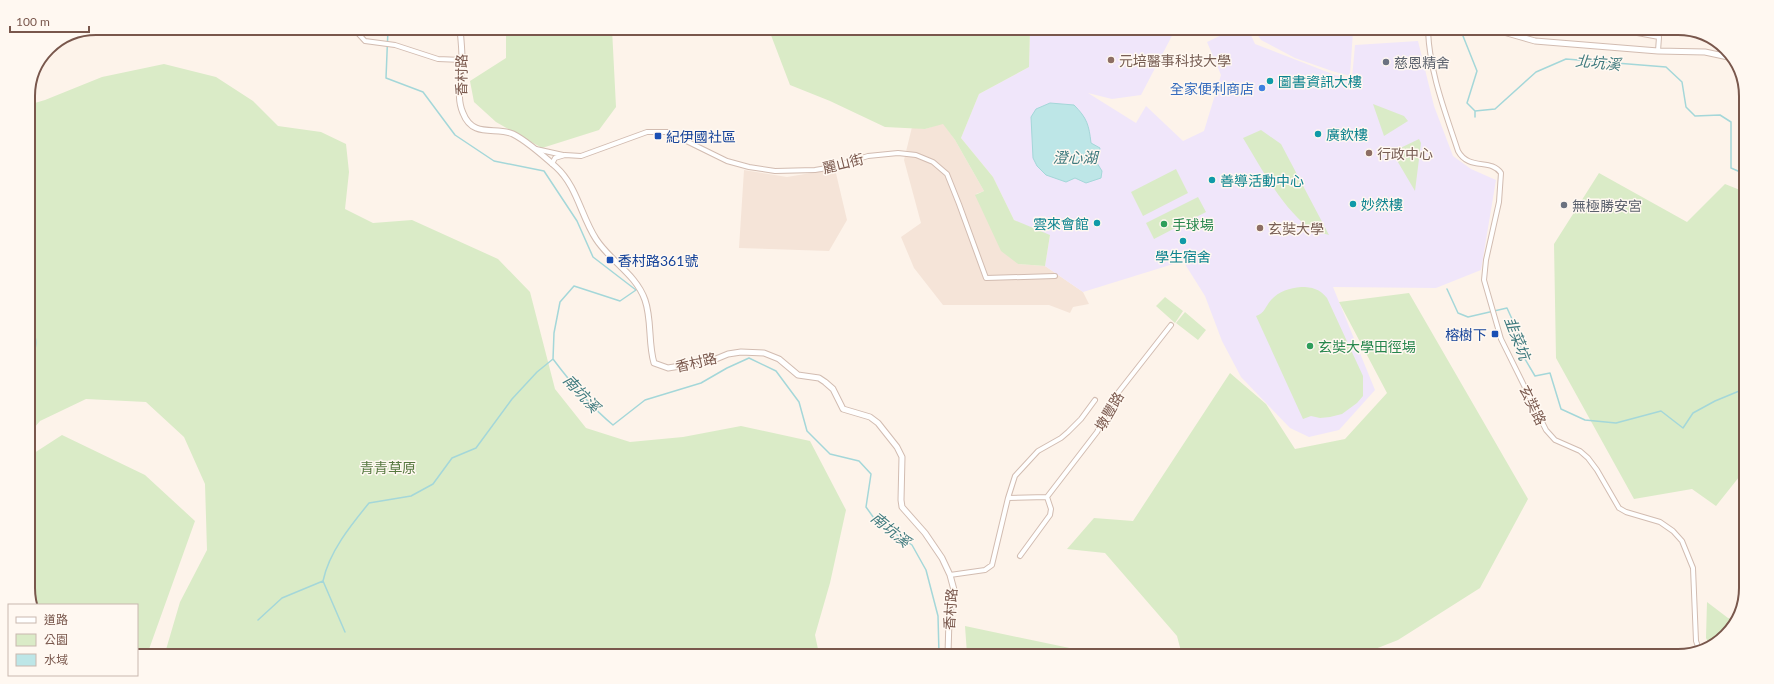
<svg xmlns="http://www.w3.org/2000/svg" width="1774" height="684" font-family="Lato,'Noto Sans TC',sans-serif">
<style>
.residential{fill:#f5e4d8}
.education{fill:#f0e6fa}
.green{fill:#daebc7}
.water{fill:#bde6e7;stroke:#a4d7d9}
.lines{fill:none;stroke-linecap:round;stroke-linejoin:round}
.stream{stroke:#a4d7d9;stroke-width:1.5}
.minor-casing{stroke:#d2bcb1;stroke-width:6}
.tertiary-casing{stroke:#d2bcb1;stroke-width:7}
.minor{stroke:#fff;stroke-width:4}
.tertiary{stroke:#fff;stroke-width:5}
.education-dot{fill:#8d6e63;stroke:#fff8f1;stroke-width:1.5}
.worship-dot{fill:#6b7280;stroke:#fff8f1;stroke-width:1.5}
.culture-dot{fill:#0f9aa8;stroke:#fff8f1;stroke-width:1.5}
.shop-dot{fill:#3f7fe0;stroke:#fff8f1;stroke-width:1.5}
.transit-dot{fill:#1a4fb4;stroke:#fff8f1;stroke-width:1.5}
.leisure-dot{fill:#2e9e5b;stroke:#fff8f1;stroke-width:1.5}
.labels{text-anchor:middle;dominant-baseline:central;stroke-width:3;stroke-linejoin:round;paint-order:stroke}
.education-label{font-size:14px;fill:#785e54;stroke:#fff8f1;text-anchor:start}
.worship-label{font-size:14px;fill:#5b616d;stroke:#fff8f1;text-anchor:start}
.street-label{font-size:14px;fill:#79574c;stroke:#fff8f1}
.culture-label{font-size:14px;fill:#0d838f;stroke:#fff8f1;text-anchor:start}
.shop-label{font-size:14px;fill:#366cbe;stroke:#fff8f1;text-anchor:end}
.transit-label{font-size:14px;fill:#164399;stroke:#fff8f1;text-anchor:start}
.leisure-label{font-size:14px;fill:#27864d;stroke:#fff8f1;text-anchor:start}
.park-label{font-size:14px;fill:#587941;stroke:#fff8f1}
.water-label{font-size:15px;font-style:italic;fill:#3f7a7e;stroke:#fff8f1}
.rim{fill:none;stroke:#79574c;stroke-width:2}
</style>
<rect width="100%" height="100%" fill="#fdf3ea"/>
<path class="residential" d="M943,123l12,17 29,51 -8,3 42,70 27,2 38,26 6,12 -16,3 -3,6 -21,-8h-106l-29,-37 -13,-31 20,-14 -17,-63 8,-33 13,2z
M835,169l12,51 -18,31 -90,-3 5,-78 43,7z"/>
<path class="education" d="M1030,30h145l-34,65 -29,4 -24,-6 48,30 10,-17 37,35 21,-10 17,-56 -14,-33 23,-11h19l6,13 80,31 17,3 3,-33 63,-4 16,65 19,50 18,13 25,11 -15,90 -45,18 -103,-1 42,103 -36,40 -30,7 -19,-9 -49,-51 -19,-36 -17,-45 -22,-35 -100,31 -38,-26 5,-30 -36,-16 -21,-43 -32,-39 18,-44 50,-27z
M1255,31h98l-3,45 -18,-5 -37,-13 -34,-18z"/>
<path class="green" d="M506,29h106l4,78 -17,23 -57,18 -46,-26 -22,-20 -4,-21 36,-23z
M769,30h261l-1,37 -50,27 -18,44 32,39 21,43 36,15 -5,31 -27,-2 -17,-13 -26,-56 9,-4 -29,-51 -12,-16 -18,5 -40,-2 -55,-26 -40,-16z
M164,64l52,13 37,24 25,25 43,6 25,12 3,28 -4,37 28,14 39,-3 86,39 32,33 25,97 31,39 44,14 53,-5 58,-11 69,15 36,69 -16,73 -15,52 4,19 -654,-1 15,-51 27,-52 -2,-66 -21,-47 -38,-35 -60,-3 -46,22 -12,14v-330l17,-5 57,-23z
M1373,104l31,12 4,5 -24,15z
M1261,130l20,14 48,91c-6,-2 -15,-3 -20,-7 -29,-23 -47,-59 -66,-90z
M1419,139l2,4 -6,48 -23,-39z
M1176,169l12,24 -45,23 -12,-24z
M1599,173l88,49 38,-38 20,8 -2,280 -27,34 -24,-17 -58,10 -78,-141 -2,-114z
M1198,197l8,15 -52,27 -8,-16z
M1301,287c11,0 19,2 26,11l36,78v20l-6,7 -15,11 -12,3 -10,1 -9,-2 -8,3 -47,-103c9,-3 9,-9 15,-16 8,-9 19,-12 30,-13z
M1409,293l119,206 -48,89 -82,52 -38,15h-178l-5,-19 -72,-83 -38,-4 27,-31 39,3 97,-148 36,31 29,45 50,-10 42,-46 -48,-91z
M1165,297l18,14 -8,12 -19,-17z
M1185,312l21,18 -8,10 -22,-17z
M62,435l83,40 50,46 -47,131h-11v-47h-104l-5,-13v-135z
M1707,602l21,16 7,2 -19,24 -6,2 -4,-8z
M965,626l138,29 -136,-1z"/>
<path class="water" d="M1050,103l24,2c13,13 15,20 17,38l9,5 -3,15 5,8 -1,7 -15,5 -11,-5 -9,4 -20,-7 -9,-9 -4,-8 -2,-41 5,-8z
M32,331c9,10 1,26 -4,36v-33z"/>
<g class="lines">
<path class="stream" d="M388,29l-2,49 37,14 32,43 39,26 50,10 33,50 16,36 43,33 -16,11 -46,-15 -14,16 -6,31 -1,26c18,24 37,47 60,66l32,-25 56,-17 26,-15 22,-10 27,13 23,31 8,29 23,23 29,7 12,13 -5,33 10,14 36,24 14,25 12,46 1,38
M1461,31l16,40 -10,32 8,8 20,-2 41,-37 30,-13 100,8 16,15 4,25 9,9 25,-1 11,7v46l14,6
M1475,111v6
M1447,289l11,24 10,4 39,-9 10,22 5,24 13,22 15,-3 11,36 24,11 31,3 45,-12 22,17 10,-15 22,-12 29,-12
M323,581l22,51
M258,620l24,-22 41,-17c6,-29 28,-56 46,-78l42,-7 22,-12 19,-26 24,-10 36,-49 25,-27 16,-13"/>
<g class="minor-casing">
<path id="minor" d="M354,29l11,12 30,4 43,14 24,1
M1428,31c2,43 17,80 30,120 11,20 33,7 43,22l-2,29 -13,58 -2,20 17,59 45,91 9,10 25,11 8,7 9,12 22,38 7,4 34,10 13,9 9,10 11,27 3,73 3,8
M1632,32l27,5 -1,14
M536,149l27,6
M552,164l3,-6 10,-3 16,1 66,-24h21l59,29 22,6 26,4 40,-1 18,-3 35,-11 30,-3 18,2 17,7 14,12 12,30 27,74 69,-2
M1008,498l7,-22 23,-25 23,-13 7,-6 13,-13 14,-19
M1020,556l30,-41 1,-6 -4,-12
M950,575l35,-5 7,-5 16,-67 39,-1 50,-65 20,-38 54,-69"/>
</g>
<g class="tertiary-casing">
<path id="tertiary" d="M460,29c1,10 2,20 2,30 1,18 -7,36 1,54 10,26 33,13 50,21 12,6 33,24 43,33 21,19 25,49 40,72 14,22 40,35 49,61 7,20 3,43 9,63l14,5 43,-7 17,-7 13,-2 23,1 15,6 19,16 21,3 6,4 8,7 10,20 27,8 8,6 19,24 5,10 -1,43 1,7 23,26 17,25 8,17 4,15 -5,29 -1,35
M1500,31l35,10 123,10 47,1 28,6"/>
</g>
<use href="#minor" class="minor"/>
<use href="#tertiary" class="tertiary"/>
</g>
<g class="education-dot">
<circle cx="1111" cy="60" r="4"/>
<circle cx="1369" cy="153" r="4"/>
<circle cx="1260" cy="228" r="4"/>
</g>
<g class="worship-dot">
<circle cx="1386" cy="62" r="4"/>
<circle cx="1564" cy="205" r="4"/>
</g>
<g class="culture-dot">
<circle cx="1270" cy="81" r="4"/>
<circle cx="1318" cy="134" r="4"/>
<circle cx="1212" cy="180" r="4"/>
<circle cx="1353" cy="204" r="4"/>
<circle cx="1097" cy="223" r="4"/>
<circle cx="1183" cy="241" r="4"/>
</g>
<circle class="shop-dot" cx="1262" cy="88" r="4"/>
<g class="transit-dot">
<rect x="654" y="132" width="8" height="8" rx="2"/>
<rect x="606" y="256" width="8" height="8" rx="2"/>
<rect x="1491" y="330" width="8" height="8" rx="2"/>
</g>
<g class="leisure-dot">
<circle cx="1164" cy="224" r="4"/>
<circle cx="1310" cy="346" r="4"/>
</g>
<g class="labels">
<g class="education-label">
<text x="1119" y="60">元培醫事科技大學</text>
<text x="1377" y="153">行政中心</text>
<text x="1268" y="228">玄奘大學</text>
</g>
<g class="worship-label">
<text x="1394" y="62">慈恩精舍</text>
<text x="1572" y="205">無極勝安宮</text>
</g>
<g class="street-label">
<text transform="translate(461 75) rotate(-89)">香村路</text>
<text transform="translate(843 163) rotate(-14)">麗山街</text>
<text transform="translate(696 362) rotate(-13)">香村路</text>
<text transform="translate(1533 405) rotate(64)">玄奘路</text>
<text transform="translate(1109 411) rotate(-60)">墩豐路</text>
<text transform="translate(950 609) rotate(-86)">香村路</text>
</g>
<g class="culture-label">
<text x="1278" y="81">圖書資訊大樓</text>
<text x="1326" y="134">廣欽樓</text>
<text x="1220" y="180">善導活動中心</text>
<text x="1361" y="204">妙然樓</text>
<text x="1089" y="223" text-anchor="end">雲來會館</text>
<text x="1183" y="256" text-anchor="middle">學生宿舍</text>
</g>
<g class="shop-label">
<text x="1254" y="88">全家便利商店</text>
</g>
<g class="transit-label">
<text x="666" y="136">紀伊國社區</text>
<text x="618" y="260">香村路361號</text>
<text x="1487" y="334" text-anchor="end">榕樹下</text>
</g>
<g class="leisure-label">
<text x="1172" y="224">手球場</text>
<text x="1318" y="346">玄奘大學田徑場</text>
</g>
<g class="park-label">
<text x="388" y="467">青青草原</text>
</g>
<g class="water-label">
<text transform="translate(1598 62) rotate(5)">北坑溪</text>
<text x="1075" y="157">澄心湖</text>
<text transform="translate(1518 338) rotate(69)">韭菜坑</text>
<text transform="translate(582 393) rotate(47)">南坑溪</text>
<text transform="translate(891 529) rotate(39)">南坑溪</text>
</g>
</g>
<path d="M0 0H1774V684H0ZM96 35H1678A61 61 0 0 1 1739 96V588A61 61 0 0 1 1678 649H96A61 61 0 0 1 35 588V96A61 61 0 0 1 96 35Z" fill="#fff8f1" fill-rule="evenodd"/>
<path class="rim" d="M96 35H1678A61 61 0 0 1 1739 96V588A61 61 0 0 1 1678 649H96A61 61 0 0 1 35 588V96A61 61 0 0 1 96 35Z"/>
<rect x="8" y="604" width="130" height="72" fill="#fff8f1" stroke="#c9b8af"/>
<rect x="16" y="617" width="20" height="6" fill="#ffffff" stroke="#c9b8af"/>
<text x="44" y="624" font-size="12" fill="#79574c">道路</text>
<rect x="16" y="634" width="20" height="12" fill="#daebc7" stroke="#c9b8af"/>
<text x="44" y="644" font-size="12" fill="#79574c">公園</text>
<rect x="16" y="654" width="20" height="12" fill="#bde6e7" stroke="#c9b8af"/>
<text x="44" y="664" font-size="12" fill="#79574c">水域</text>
<path d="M10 26v6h79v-6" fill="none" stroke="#79574c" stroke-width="2"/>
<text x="16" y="26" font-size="12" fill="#79574c" stroke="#fff8f1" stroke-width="3" paint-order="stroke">100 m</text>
</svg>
